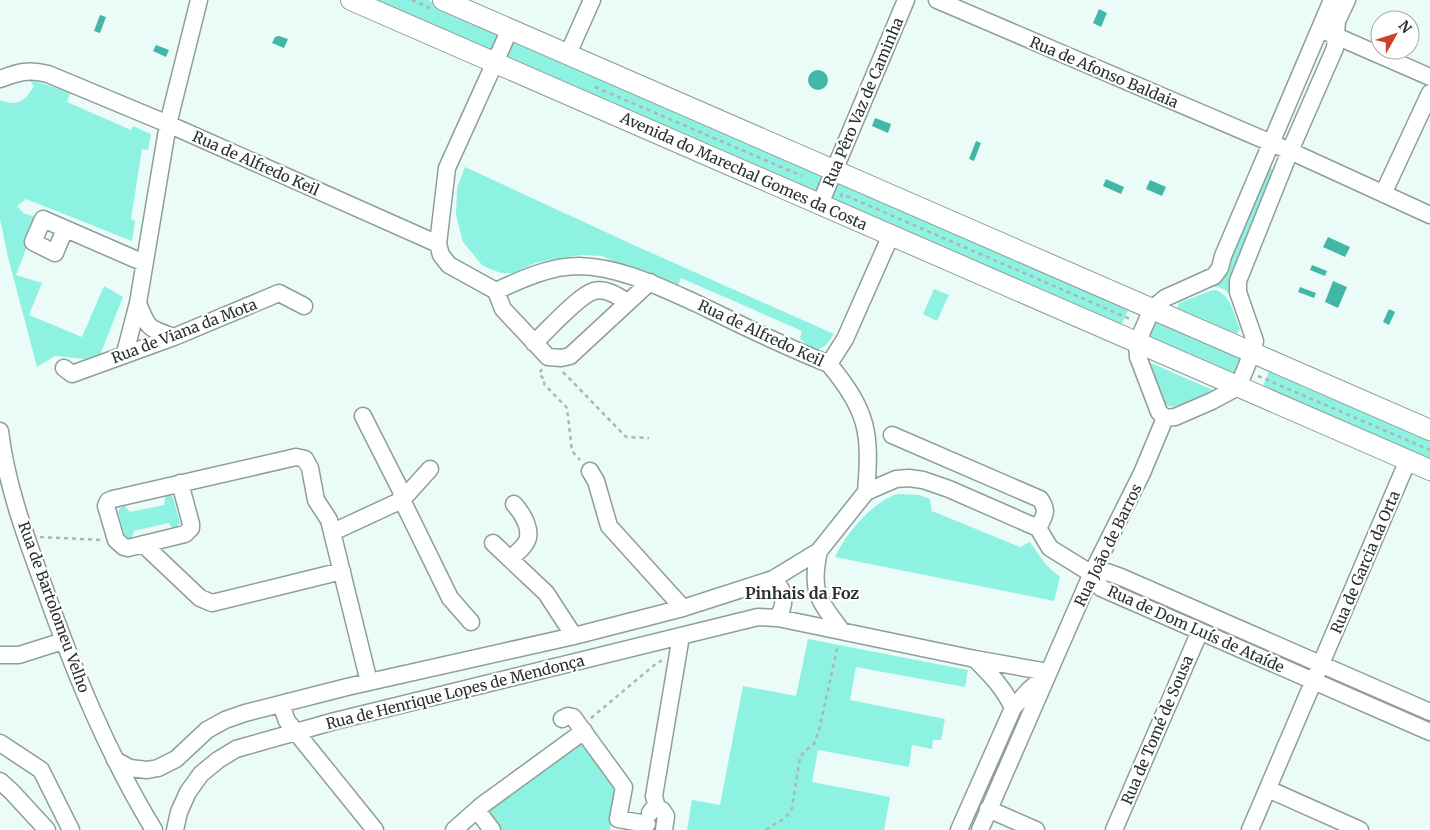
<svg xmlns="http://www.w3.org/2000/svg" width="1430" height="830" font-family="Merriweather,serif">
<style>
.green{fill:#8df2e2}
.water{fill:#43b7a7}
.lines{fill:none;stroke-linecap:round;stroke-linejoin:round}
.minor-casing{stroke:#8e9e9a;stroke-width:19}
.major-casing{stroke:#8e9e9a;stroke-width:22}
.path{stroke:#aab7b4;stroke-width:2.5;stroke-dasharray:4 4;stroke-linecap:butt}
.minor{stroke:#fff;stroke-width:16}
.major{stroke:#fff;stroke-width:20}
.labels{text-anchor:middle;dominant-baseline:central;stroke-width:4.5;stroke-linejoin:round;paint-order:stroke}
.street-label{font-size:15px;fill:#2a302f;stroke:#fff}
.neighbourhood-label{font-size:16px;font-weight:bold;fill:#2a302f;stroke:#fff}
</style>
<rect width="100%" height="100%" fill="#eafbf8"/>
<path class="green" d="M365,0h63l72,32 -9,21z
M515,39l309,134 -10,22 -308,-135z
M29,80l19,5 22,8 -3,9 64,28 2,-4 18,8 -3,16 -6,-1 -11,70 4,2 -3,20 -106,-42 -9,7 6,7 15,5 -22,57 26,8 -13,32 53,22 22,-51 19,11 -23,58 -16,4 -29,-3 -18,11 -29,-110 -8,-38v-119c18,7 25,1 34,-14z
M465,167l173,80 196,87 -8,11 -8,5 -12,-5 -6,-7 2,-7 -121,-53 -4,10 -75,-32 -21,-1 -28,4 -18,4 -21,10h-13l-18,-7 -20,-24 -7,-27 1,-27z
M1270,168l5,3 -44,103 -1,15 3,12c-5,-12 -13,-16 -26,-13l18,-17z
M838,179l292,127 -10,22 -292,-127z
M934,289l15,6 -12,26 -14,-7z
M1215,290c16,4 19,26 25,39l-3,5 -60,-26 2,-5 31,-12z
M1156,317l87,39 -10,22 -87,-38z
M1151,363l64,28 -2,2 -37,14 -8,-1 -4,-4 -14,-37z
M1271,367l32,14 -2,5 29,12 3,-4 97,42v26l-72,-29 2,-5 -27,-12 -2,-1 -2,5 -68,-30z
M166,493l7,4 7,26 -5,7 -7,-7 -34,8 -3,9 -6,-4 -7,-24 5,-8 7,8 34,-7z
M897,494l22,1 11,4 2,12 88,36 10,-5 16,23 14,12 -6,24 -219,-44c10,-23 38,-55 62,-63z
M808,639l160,31 -3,17 -109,-20 -6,33 95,19 -4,21h-8l-1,9 -20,-4 -3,22 -91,-17 -6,32 78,15 -6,33h-197l5,-30 28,5 23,-119 53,10z
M577,742l5,1 36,48 -8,39h-112l-13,-18z"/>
<path class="water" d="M1099,9l8,4 -6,14 -8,-4z
M100,15l6,2 -6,16 -6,-2z
M279,36l9,3 -4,9 -12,-5 3,-6z
M156,45l13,5 -3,7 -13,-6z
M808 80a10 10 0 1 1 20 0a10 10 0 1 1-20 0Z
M875,118l16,6 -3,9 -16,-7z
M976,141l5,2 -7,18 -5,-2z
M1106,179l18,8 -3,7 -18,-8z
M1150,180l16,7 -4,9 -16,-7z
M1328,237l22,10 -5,10 -22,-10z
M1312,265l15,6 -2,5 -15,-6z
M1333,281l14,6 -9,21 -13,-6z
M1300,287l16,6 -2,5 -16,-6z
M1389,309l6,3 -6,13 -6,-3z"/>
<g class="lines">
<g class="minor-casing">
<path id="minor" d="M937,0l353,151 140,64
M1332,0l-109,256 -3,12 -6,8 -49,22 -13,11 -15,34 1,14 21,55 6,6 10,-1 37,-16 26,-14 14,-34 3,-12 -17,-49v-11l52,-130 45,-103 2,-27 10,-21
M1329,33l101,44
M568,54l24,-54
M0,79c19,-7 28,-10 48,-5l120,50 270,120 3,11 8,10 47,26c26,-12 54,-25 83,-25 42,1 81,21 119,38 43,21 87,43 131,60 39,48 42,68 37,128
M1383,194l47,-101
M820,204l86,-204
M65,229l-10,24 -22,-11 10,-23 101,44
M438,244l9,-76 63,-139
M496,291l7,18 45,48 13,1 9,-2 80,-74
M138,303c10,26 10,25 36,34
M534,343c13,-12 45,-48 60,-52 12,-3 24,5 33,11
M125,353l13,-50 30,-179 31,-124
M829,364l16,-25 46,-104
M64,368l8,6 102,-37 105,-44 25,13
M363,416l38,75 1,9 48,98 21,24
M0,431c6,52 25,104 43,153 30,85 64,169 111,246
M892,435l148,64c9,13 4,17 -2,29
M590,471l6,10 13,45 74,82
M180,483l11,41v4l-6,6 -57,14 -4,-1 -8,-7 -10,-34 2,-5 5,-2 183,-42 9,2 5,9 6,32 13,20 40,162
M333,532l69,-32 28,-31
M493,543l53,50 28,43
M143,544l57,54 12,5 130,-32
M819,551c-9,40 -1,48 22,79
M510,559c5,-5 11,-9 15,-15 9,-12 -2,-30 -11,-40
M1092,573l9,15 329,144
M773,579c13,12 13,24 5,39
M0,655h19l44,-14
M975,659c15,15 29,29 38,49
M287,702l-4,8 4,11 88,109
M562,719l6,-3 5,1 51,70 -6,32 29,5
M0,743l41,27 30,60
M115,760l15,8 17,2 11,-2 18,-9 31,-29 18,-10 20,-7 102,-26 227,-51 109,-28 90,-29 46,-28 47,-59 30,-13 13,-1 14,2 26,9 89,39 12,20 34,21 8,4 15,-1 14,5 309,135
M0,781l12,11 35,38
M1268,789l92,41
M657,808l-3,-12 27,-160
M988,809l48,21
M477,810l15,20
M650,813l2,-3 5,-2 5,2 4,6 -2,14
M175,830l4,-18 9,-20 13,-18 17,-14 18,-11 99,-28 423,-104 20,1 197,41 73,13
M454,830l27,-24 103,-75
M959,830l54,-122 16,-18 14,-12
M980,830l112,-257 50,-100 23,-55
M1114,830l86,-199
M1250,830l158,-370"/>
</g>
<g class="major-casing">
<path id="major" d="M351,0l1079,470
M443,0l987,430"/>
</g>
<path class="path" d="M412,0l18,8
M595,87l207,89
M841,197l1,-3 288,125
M542,369l-3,5 6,6 -1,4 23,24 5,43 8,9
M563,372l63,65 23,1
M1258,376l172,74
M40,537l62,3
M591,718l67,-56 4,-1
M766,830c10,-8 21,-10 26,-22l8,-51 5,-6 9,-7 5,-14 19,-85"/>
<use href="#minor" class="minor"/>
<use href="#major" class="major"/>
</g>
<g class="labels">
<g class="street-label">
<text transform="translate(1104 72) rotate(23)">Rua de Afonso Baldaia</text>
<text transform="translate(863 102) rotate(-67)">Rua Pêro Vaz de Caminha</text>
<text transform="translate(256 163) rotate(24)">Rua de Alfredo Keil</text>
<text transform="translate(744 171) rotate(24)">Avenida do Marechal Gomes da Costa</text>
<text transform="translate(184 331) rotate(-21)">Rua de Viana da Mota</text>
<text transform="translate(761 333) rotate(25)">Rua de Alfredo Keil</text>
<text transform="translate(1108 545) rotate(-64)">Rua João de Barros</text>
<text transform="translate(1365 562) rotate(-67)">Rua de Garcia da Orta</text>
<text transform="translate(54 607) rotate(70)">Rua de Bartolomeu Velho</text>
<text transform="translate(1196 629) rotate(24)">Rua de Dom Luís de Ataíde</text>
<text transform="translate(455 692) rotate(-14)">Rua de Henrique Lopes de Mendonça</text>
<text transform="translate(1157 730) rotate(-67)">Rua de Tomé de Sousa</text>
</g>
<g class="neighbourhood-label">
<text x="802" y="593">Pinhais da Foz</text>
</g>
</g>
<g transform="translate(1395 35) rotate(51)"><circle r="24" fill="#ffffff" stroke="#aaacac"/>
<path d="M0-4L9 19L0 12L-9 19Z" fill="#cd4128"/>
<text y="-8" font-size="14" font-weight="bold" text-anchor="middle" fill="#2a302f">N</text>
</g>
</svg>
